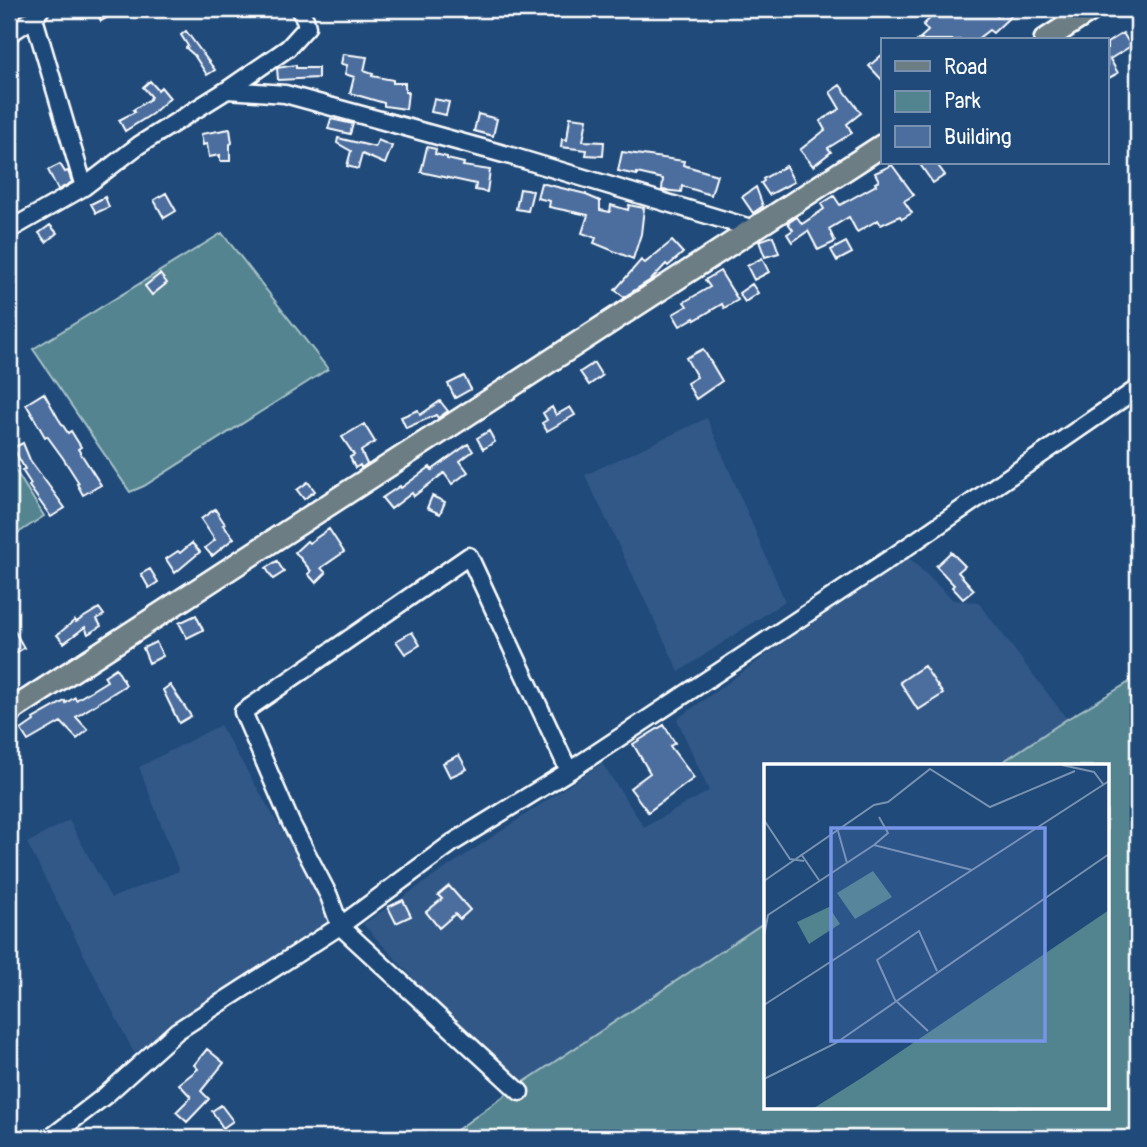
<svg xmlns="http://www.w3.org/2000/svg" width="1147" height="1147" font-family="Pangolin,sans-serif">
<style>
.built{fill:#305887}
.green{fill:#52848f;stroke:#a8c2c7;stroke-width:2}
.building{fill:#4c6e9e;stroke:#fff;stroke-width:2}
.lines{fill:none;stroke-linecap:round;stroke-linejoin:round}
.minor-casing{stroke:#fff;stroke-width:21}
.major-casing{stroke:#fff;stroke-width:26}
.minor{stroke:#1f4a7a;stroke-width:16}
.major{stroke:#6c7e84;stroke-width:21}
.inset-road{fill:none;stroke:#7992af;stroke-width:2}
.view{fill:#7795e8;fill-opacity:0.15;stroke:#7795e8;stroke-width:3.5}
.inset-edge{fill:none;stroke:#fff;stroke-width:3.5}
</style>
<rect width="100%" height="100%" fill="#1f4a7a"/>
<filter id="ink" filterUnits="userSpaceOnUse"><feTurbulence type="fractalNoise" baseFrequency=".0143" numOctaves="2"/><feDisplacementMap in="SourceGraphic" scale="14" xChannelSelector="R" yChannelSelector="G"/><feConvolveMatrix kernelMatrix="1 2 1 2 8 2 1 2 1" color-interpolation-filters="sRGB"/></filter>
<g filter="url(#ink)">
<path class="built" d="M707,418l78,183 -106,71 -94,-197z
M906,555l47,45 25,2 89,117 -70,46 -231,1 -1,155 -250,167 -152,-164 239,-161 42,64 65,-36 -32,-72z
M220,725l114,194 -200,134 -107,-210 42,-23 42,78 68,-27 -40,-104z"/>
<path class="green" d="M222,233l106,136 -184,117 -14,6 -97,-143z
M9,460l35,56 -35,23z
M1138,677v461h-692l69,-50 250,-166 1,185h341v-341l-109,-1 69,-46z"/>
<path class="building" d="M95,9h27l-21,12z
M940,9h53l4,7 7,-7 7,7 -18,17 -4,-3 -13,10h-58l10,-9 -5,-6z
M186,31l29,39 -8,5 -13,-20 -8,-7 2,-2 -7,-11z
M1123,33l8,13 -21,13 8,14 -11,6v-36z
M343,54l24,3 -3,14 9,3 -1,2 21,4v3h12v9h3l-2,17 -22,-3v-3l-34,-10 4,-16 -9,-3 2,-9 -6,-1z
M883,54v27l-14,-15z
M296,65v3h22v10l-40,2 -1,-12z
M150,81l8,9 3,-3 9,11 -18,16 -27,17 -6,-11 16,-8 -2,-2 17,-11 1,-3 -8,-9z
M840,85l21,28 -14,11 5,9 -24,15 3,4 -18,14 -13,-16 25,-20 -5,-9 20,-12 -10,-17z
M434,99l15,3 -3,13 -15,-3z
M478,114l19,5 -4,17 -19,-5z
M570,117l17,2 -4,22 21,1 -1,14 -17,-1 1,-5 -26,-3 1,-8 5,1z
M331,119l22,5 -3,10 -22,-5z
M230,129l2,14 -2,1v17h-10v-6l-11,2 -2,-13 -4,1 -2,-11z
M338,138l37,9 3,-7 14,6 -7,18 -23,-10 -4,15 -11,-3 4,-15 -14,-8z
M427,147l9,2 -1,5 12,3v2l17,4 -1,3 27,4 -3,22 -12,-2 1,-6 -55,-12z
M622,152l62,9 -1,4 34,10 -6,20 -29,-9 -1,6 -19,-2 1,-11 -26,-6v2l-19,-4z
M919,163h17l9,12 -12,8z
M60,164l5,8 3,-1 4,11 -14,8 -10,-20z
M892,165l22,30 -10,6 8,12 -10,6 -2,-3 -19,9 -3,-5 -21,12 -8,-15 -20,12 6,13 -17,8 -10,-19 -16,11 -5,-8 6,-4 -5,-7 9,-6 5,7 22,-15 -3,-5 13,-8 6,9 36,-20 -1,-2 4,-2 -4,-8z
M786,166l8,16 -25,13 -8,-12 3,-2 -1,-2z
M541,183l45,11v1l14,6v9l10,2 1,-7 17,5 1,-5 15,3 -3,26 -8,25 -39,-16 2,-5 -14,-5 6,-18 -39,-8 1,-6 -13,-3z
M756,187l7,19 -10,7 -11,-16z
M520,189l13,2 -5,20 -12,-2z
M166,193l10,18 -12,7 -10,-18z
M105,197l4,10 -13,6 -5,-9z
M50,225l7,8 -11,9 -7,-9z
M773,236l6,17 -14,4 -6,-16z
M672,241l11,12 -15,13 -2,-2 -14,15 -28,18 -9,-7 26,-30 4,3z
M846,242l6,11 -15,8 -6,-11z
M762,258l7,14 -15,8 -7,-14z
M720,271l18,29 -14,8 -2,-4 -27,16 -1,-2 -14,8 -7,-12 14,-8 -3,-4 26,-15 -5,-7z
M160,274l7,9 -15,12 -7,-9z
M752,284l6,9 -13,9 -6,-9z
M703,349l19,32 -26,18 -9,-16 10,-6 -11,-19z
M594,363l8,13 -13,9 -9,-13z
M464,376l7,13 -16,9 -7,-14z
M44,393l14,25 10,15 3,-2 10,16 -3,2 23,36 -18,10 -6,-11 2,-1 -16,-25 -16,-22 -2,1 -19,-33z
M440,401l8,10 -10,7 -2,-3 -30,13 -5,-11 17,-7 2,5z
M552,407l4,8 14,-8 5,8 -28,16 -5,-8 5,-3 -4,-7z
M364,424l11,18 -14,9 6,13 -6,4 -1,-3 -5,3 -5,-11 4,-2 -12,-18z
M489,431l6,11 -12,7 -6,-11z
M23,443l7,17 35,48 -14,9 -22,-31 2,-2 -9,-14 3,-1 -12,-21z
M468,444l5,7 -13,10 8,11 -16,12 -8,-11 -30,23 -2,-3 -21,16 -9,-11 18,-12 1,2 29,-21 2,3z
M308,482l7,9 -11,8 -7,-9z
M432,496l13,6 -5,12 -13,-6z
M215,509l10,15 -2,1 11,13 -22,18 -7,-8 10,-8 -14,-21z
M329,529l15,23 -23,16 5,5 -10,10 -8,-9 3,-3 -16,-19 12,-11 2,2z
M192,543l8,9 -25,21 -9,-14 12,-8 2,2z
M951,552l14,14 -7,6 16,18 -11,9 -11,-12 2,-2 -18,-19z
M277,561l7,11 -11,7 -7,-11z
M150,569l8,13 -9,6 -8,-14z
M99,608l5,7 -7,4 4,7 -13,8 -3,-7 -21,16 -7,-8 18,-15 1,2z
M196,615l7,15 -16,8 -8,-15z
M9,621l15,27 -15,9z
M412,632l8,13 -15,9 -9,-13z
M156,642l7,14 -14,7 -6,-15z
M924,666l19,28 -25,16 -18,-28z
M116,668l10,17 -50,32 12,13 -11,9 -16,-17 -33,19 -7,-11 13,-9 -1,-2 32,-18 1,2 9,-6 1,3 31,-19 -3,-5z
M170,685l21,31 -12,7 -16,-33z
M664,725l11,18 -5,3 24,32 -46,34 -18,-24 20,-15 -17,-29z
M459,755l8,14 -17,8 -7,-14z
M449,886l21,24 -10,9 -5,-5 -16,14 -13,-16 16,-13 -4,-4z
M403,900l8,16 -15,7 -8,-16z
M207,1049l17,14 -23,28 8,8 -22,23 -11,-10 15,-15 -12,-13 19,-15 -4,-4z
M221,1105l12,16 -10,7 -11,-17z"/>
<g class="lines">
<g class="minor-casing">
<path id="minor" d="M34,18l50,169
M9,34l25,-16 7,-9
M227,90l61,-42 19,-21 -2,-8 -6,-10
M9,230l75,-43 55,-42 88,-55 58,4 226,62 243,73
M520,1092l-180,-166 -11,-30 -38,-73 -48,-111 226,-156 100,215
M50,1138l56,-43 71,-64 163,-105 112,-83 117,-72 319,-211 250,-172"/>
</g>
<g class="major-casing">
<path id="major" d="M1045,40l48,-31
M9,712l874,-567"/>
</g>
<use href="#minor" class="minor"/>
<use href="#major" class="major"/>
</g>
</g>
<g transform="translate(764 764)">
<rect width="345" height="345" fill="#1f4a7a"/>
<path d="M109,107l19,26 -37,22 -18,-26zM65,143l11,17 -31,20 -12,-22zM345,146v198h-295l49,-31z" fill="#52848f"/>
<path class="inset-road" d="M298,1l32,7 9,12M0,56l26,39 14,2M74,67l9,32M110,81l14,-12 -9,-16M37,90l18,26M0,117l110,-76 14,-3 42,-33 60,38 85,-36M0,172l4,-21 106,-70 98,25M0,241l345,-224M164,267l-33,-31 -18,-40 42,-29 18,40M0,315l72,-36 273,-189"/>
<path class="view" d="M67,64h214v213h-214z"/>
<rect width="345" height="345" class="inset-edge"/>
</g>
<rect width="1147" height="1147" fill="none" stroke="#1f4a7a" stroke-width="35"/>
<rect x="18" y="18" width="1112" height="1112" fill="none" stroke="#fff" stroke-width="2.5" filter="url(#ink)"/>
<rect x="881" y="38" width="228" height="126" fill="#1f4a7a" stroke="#7992af" stroke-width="2"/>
<rect x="895" y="61" width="35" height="10" fill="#6c7e84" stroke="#7992af" stroke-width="2"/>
<text x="944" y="74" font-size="21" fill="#ffffff">Road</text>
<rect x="895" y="91" width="35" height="21" fill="#52848f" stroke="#7992af" stroke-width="2"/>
<text x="944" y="108" font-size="21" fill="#ffffff">Park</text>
<rect x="895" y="126" width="35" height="21" fill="#4c6e9e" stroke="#7992af" stroke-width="2"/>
<text x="944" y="144" font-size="21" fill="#ffffff">Building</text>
</svg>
